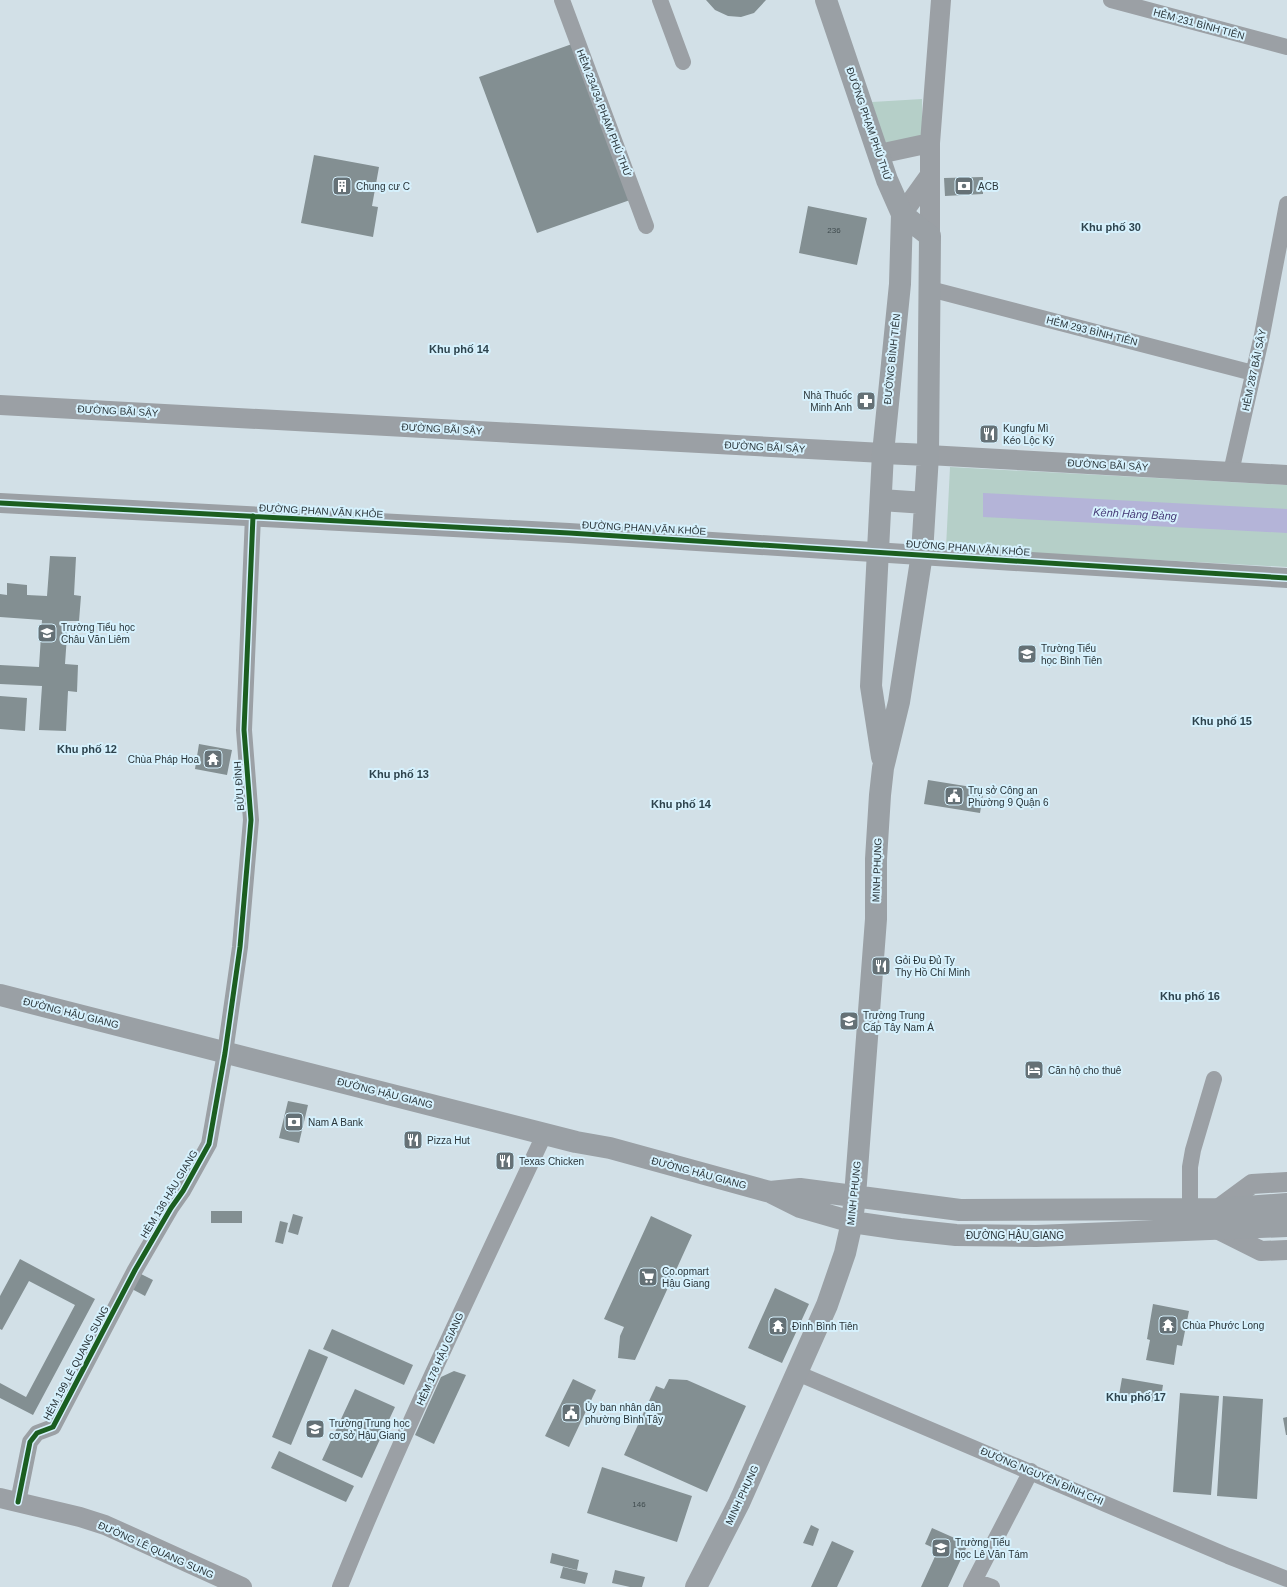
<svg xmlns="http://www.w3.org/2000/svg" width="1287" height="1587" font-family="Helvetica,sans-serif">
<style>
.green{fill:#b5cfc8}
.water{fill:#b4b4d8}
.building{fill:#838f92}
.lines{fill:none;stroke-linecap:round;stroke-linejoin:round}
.minor{stroke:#9ba0a5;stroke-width:16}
.tertiary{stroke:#9ba0a5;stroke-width:20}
.secondary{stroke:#9aa0a5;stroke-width:22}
.cycleway-casing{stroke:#d6f1fd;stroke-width:8}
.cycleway{stroke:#1b5e20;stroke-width:5}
.labels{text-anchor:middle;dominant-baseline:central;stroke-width:4;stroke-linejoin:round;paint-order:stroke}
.number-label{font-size:8px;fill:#404c4f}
.street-label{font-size:10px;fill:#2a3539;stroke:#d6f1fd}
.poi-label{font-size:10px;fill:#2a3539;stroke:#d6f1fd;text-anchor:start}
.neighbourhood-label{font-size:11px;font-weight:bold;fill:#2d434d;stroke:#d6f1fd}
.water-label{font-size:11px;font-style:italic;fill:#443875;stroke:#d6f1fd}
</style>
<rect width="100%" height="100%" fill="#d2e0e7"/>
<path class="green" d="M922,99v36l-32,10 -6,-4 -12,-39z
M950,467l337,18v82l-341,-19z"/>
<path class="water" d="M983,493l304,16v24l-304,-16z"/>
<path class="building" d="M706,0h60l-12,13 -13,4 -13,-1 -13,-6z
M572,44l58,156 -93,33 -58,-156z
M314,155l65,12 -7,39 6,1 -5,30 -72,-14z
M983,177v17l-38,2 -1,-18z
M808,206l59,12 -10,47 -58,-12z
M50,556l26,1 -2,38 7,1 -2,25h-11l-3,43 13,1 -1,27 -9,-1 -2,40 -27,-1 3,-44 -42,-2v-19l39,2 3,-47 -42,-3v-23l7,1v-12l20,2v10l20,1z
M0,696l27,2 -2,33 -25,-2z
M199,744l33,6 -5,25 -32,-6z
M928,780l56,9 -4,24 -56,-9z
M288,1101l20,4 -9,38 -20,-5z
M211,1211h31v12h-31z
M293,1214l10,3 -5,18 -10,-3z
M651,1216l41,19 -57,125 -17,-2 2,-22 4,-9 -20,-8z
M280,1221l8,2 -5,21 -8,-2z
M20,1259l75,40 -62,116 -33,-17v-15l26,14 49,-92 -46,-24 -27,49 -2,-1v-33z
M141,1274l12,6 -8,16 -13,-7z
M775,1288l34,16 -27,59 -34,-15z
M1153,1304l36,7 -7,35 -5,-1 -3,20 -28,-5 4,-20 -3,-1z
M332,1329l81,36 -9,20 -81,-36z
M309,1349l19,8 -37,88 -19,-8z
M454,1371l12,4 -32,69 -19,-9 26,-58z
M1122,1378l41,7 -3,18 -41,-8z
M573,1379l23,11 -27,57 -24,-11z
M669,1379l18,1 59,26 -39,86 -83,-37 32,-69 8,3z
M355,1389l40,18 -33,71 -40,-18z
M1180,1393l39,3 -8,99 -38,-3z
M1223,1396l40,3 -6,100 -40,-3z
M1287,1417v18h-1l-3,-17z
M279,1451l75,35 -8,16 -75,-34z
M602,1467l90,29 -15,46 -90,-29z
M811,1525l8,4 -6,17 -10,-3z
M932,1528l36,16 -20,43h-27l17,-37 -13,-6z
M832,1541l22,10 -17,36h-26z
M552,1553l27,7 -2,10 -27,-7z
M563,1567l25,6 -3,11 -25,-6z
M615,1570l30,7 -3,10h-12l-18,-4z"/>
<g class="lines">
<path class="minor" d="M562,0l84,226
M660,0l23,62
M1111,0l176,47
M930,289l323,84
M1231,472l31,-137 25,-131
M1190,1209v-42l3,-17 21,-71
M797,1373l431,183 59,23
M18,1502l12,-60 7,-9 16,-6 82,-157 36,-62 12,-17 26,-47 16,-91 15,-106 11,-127 -7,-90 9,-214
M975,1581l17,6
M340,1587c62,-154 135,-304 205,-454
M971,1587l60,-116"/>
<path class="tertiary" d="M879,154l51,-11
M902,214l28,-39
M930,236v-93l11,-143
M0,405l883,48
M928,455l359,20
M0,503l569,30 718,45
M1218,1209l34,-25 35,-2
M1219,1230l42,21 26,-1
M0,1498l80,19 25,8 137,62"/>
<path class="secondary" d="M883,453l45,2
M881,500l44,3
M882,757l-11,-71 12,-233 17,-169 2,-70
M0,995l576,147 34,6 160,44 30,15 52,15 48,7 56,6 80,1 251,-10
M770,1192l30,-3 160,21 258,-1 69,-5
M696,1587l43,-84 88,-198 18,-52 7,-31 3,-26 21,-277v-60l4,-64 3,-27 16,-66 23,-148 6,-99 2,-219 -28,-22 -15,-34 -61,-180"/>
<g class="cycleway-casing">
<path id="cycleway" d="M0,503l569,30 718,45
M18,1502l12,-60 7,-9 16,-6 82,-157 36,-62 12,-17 26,-47 16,-91 15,-106 11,-127 -7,-90 9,-214"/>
</g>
<use href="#cycleway" class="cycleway"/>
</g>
<defs>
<g id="building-square" transform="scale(1)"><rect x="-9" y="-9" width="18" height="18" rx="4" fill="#657176" stroke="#d6f1fd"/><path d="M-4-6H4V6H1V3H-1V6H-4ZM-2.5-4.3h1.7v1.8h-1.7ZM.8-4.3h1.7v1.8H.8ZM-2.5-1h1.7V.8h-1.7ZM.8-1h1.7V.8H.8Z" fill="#fff"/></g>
<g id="bank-square" transform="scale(1)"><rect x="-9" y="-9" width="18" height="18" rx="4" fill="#657176" stroke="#d6f1fd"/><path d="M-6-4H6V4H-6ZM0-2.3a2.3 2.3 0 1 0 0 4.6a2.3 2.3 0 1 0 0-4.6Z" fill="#fff"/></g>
<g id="pharmacy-square" transform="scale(1)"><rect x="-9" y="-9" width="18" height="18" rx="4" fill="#657176" stroke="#d6f1fd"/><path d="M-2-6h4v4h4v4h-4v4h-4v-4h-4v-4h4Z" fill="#fff"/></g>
<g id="restaurant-square" transform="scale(1)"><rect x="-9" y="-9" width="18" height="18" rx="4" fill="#657176" stroke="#d6f1fd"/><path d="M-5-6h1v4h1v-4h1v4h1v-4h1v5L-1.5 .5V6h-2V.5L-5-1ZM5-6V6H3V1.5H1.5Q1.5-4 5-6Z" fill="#fff"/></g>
<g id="school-square" transform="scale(1)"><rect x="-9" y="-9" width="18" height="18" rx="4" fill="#657176" stroke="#d6f1fd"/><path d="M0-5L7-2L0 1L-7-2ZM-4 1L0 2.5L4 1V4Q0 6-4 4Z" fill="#fff"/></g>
<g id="temple-square" transform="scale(1)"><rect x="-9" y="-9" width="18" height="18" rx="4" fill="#657176" stroke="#d6f1fd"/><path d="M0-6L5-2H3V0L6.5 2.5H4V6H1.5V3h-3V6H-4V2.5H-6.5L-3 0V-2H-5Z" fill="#fff"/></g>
<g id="civic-square" transform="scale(1)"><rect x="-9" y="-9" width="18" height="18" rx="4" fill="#657176" stroke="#d6f1fd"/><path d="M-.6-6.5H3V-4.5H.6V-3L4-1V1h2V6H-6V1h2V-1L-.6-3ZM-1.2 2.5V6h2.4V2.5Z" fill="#fff"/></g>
<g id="hotel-square" transform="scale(1)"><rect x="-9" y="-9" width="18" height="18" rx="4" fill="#657176" stroke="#d6f1fd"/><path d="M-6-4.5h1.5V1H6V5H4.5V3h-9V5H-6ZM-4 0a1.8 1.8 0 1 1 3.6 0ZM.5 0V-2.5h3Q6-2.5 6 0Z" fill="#fff"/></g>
<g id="supermarket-square" transform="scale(1)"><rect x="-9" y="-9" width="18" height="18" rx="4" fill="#657176" stroke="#d6f1fd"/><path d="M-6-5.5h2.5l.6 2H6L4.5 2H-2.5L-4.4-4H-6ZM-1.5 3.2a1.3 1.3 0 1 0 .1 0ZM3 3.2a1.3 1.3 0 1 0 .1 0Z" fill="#fff"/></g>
</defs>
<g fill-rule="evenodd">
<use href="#building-square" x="342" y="186"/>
<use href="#bank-square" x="964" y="186"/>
<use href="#pharmacy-square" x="866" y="401"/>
<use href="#restaurant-square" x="989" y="434"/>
<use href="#school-square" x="47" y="633"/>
<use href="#school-square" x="1027" y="654"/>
<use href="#temple-square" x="213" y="759"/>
<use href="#civic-square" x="954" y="796"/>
<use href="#restaurant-square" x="881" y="966"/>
<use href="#school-square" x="849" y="1021"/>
<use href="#hotel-square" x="1034" y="1070"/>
<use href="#bank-square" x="294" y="1122"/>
<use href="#restaurant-square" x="413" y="1140"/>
<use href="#restaurant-square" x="505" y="1161"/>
<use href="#supermarket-square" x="648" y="1277"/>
<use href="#temple-square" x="1168" y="1325"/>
<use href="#temple-square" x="778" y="1326"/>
<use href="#civic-square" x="571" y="1413"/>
<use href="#school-square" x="315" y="1429"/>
<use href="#school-square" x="941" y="1548"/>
</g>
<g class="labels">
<g class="number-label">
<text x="834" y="230">236</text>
<text x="639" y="1504">146</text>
</g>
<g class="street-label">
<text transform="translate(1199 24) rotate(15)">HẺM 231 BÌNH TIÊN</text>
<text transform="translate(604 113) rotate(69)">HẺM 234/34 PHẠM PHÚ THỨ</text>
<text transform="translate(869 124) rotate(71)">ĐƯỜNG PHẠM PHÚ THỨ</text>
<text transform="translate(1092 331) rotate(14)">HẺM 293 BÌNH TIÊN</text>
<text transform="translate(892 359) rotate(-84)">ĐƯỜNG BÌNH TIÊN</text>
<text transform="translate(1254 370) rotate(-78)">HẺM 287 BÃI SẬY</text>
<text transform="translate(118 411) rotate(3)">ĐƯỜNG BÃI SẬY</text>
<text transform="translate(442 429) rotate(3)">ĐƯỜNG BÃI SẬY</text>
<text transform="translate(765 447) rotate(3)">ĐƯỜNG BÃI SẬY</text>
<text transform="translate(1108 465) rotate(3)">ĐƯỜNG BÃI SẬY</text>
<text transform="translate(321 511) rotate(3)">ĐƯỜNG PHAN VĂN KHỎE</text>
<text transform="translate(644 528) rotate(3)">ĐƯỜNG PHAN VĂN KHỎE</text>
<text transform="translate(968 548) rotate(4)">ĐƯỜNG PHAN VĂN KHỎE</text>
<text transform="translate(239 786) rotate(-94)">BỬU ĐÌNH</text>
<text transform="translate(877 870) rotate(-88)">MINH PHỤNG</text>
<text transform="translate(71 1013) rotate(14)">ĐƯỜNG HẬU GIANG</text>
<text transform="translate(385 1093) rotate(14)">ĐƯỜNG HẬU GIANG</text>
<text transform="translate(699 1173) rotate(15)">ĐƯỜNG HẬU GIANG</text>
<text transform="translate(854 1193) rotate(-84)">MINH PHỤNG</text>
<text transform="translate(169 1194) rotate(-59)">HẺM 136 HẬU GIANG</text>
<text x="1015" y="1235">ĐƯỜNG HẬU GIANG</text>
<text transform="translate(440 1359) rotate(-66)">HẺM 178 HẬU GIANG</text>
<text transform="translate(76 1363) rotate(-62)">HẺM 199 LÊ QUANG SUNG</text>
<text transform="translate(1042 1476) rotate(23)">ĐƯỜNG NGUYỄN ĐÌNH CHI</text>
<text transform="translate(742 1495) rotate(-65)">MINH PHỤNG</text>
<text transform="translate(156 1550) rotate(24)">ĐƯỜNG LÊ QUANG SUNG</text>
</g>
<g class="poi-label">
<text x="356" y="186">Chung cư C</text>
<text x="978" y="186">ACB</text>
<text x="852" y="395" text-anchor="end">Nhà Thuốc<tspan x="852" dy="12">Minh Anh</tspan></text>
<text x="1003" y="428">Kungfu Mì<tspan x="1003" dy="12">Kéo Lộc Ký</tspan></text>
<text x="61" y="627">Trường Tiểu học<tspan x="61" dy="12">Châu Văn Liêm</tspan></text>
<text x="1041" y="648">Trường Tiểu<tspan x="1041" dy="12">học Bình Tiên</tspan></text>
<text x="199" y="759" text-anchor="end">Chùa Pháp Hoa</text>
<text x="968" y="790">Trụ sở Công an<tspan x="968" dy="12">Phường 9 Quận 6</tspan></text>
<text x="895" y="960">Gỏi Đu Đủ Ty<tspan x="895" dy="12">Thy Hồ Chí Minh</tspan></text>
<text x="863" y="1015">Trường Trung<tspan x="863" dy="12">Cấp Tây Nam Á</tspan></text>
<text x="1048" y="1070">Căn hộ cho thuê</text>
<text x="308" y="1122">Nam A Bank</text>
<text x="427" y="1140">Pizza Hut</text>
<text x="519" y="1161">Texas Chicken</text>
<text x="662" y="1271">Co.opmart<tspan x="662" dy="12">Hậu Giang</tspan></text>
<text x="1182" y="1325">Chùa Phước Long</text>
<text x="792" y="1326">Đình Bình Tiên</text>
<text x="585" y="1407">Ủy ban nhân dân<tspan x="585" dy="12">phường Bình Tây</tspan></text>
<text x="329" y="1423">Trường Trung học<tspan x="329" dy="12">cơ sở Hậu Giang</tspan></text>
<text x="955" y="1542">Trường Tiểu<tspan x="955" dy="12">học Lê Văn Tám</tspan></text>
</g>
<g class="neighbourhood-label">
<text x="1111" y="227">Khu phố 30</text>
<text x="459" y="349">Khu phố 14</text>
<text x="1222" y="721">Khu phố 15</text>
<text x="87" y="749">Khu phố 12</text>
<text x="399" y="774">Khu phố 13</text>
<text x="681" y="804">Khu phố 14</text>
<text x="1190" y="996">Khu phố 16</text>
<text x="1136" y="1397">Khu phố 17</text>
</g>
<g class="water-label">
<text transform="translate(1135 514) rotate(3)">Kênh Hàng Bàng</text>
</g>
</g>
</svg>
